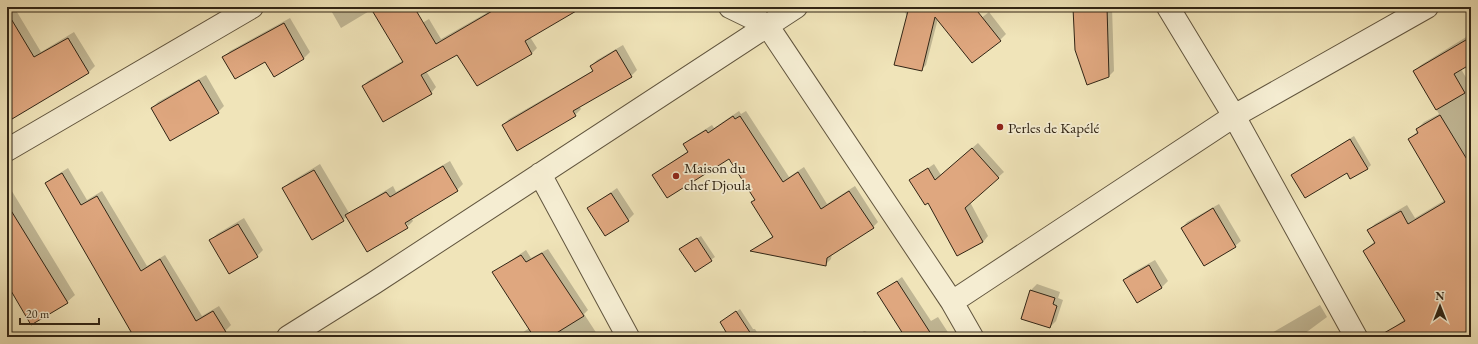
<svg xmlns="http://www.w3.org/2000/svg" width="1478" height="344" font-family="'EB Garamond',serif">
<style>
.shadow{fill:#0003}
.building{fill:#dfa77f;stroke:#312515}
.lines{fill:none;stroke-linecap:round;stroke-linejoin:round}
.minor-casing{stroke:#61553e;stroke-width:24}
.minor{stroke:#f5edd2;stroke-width:22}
.poi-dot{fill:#8f2418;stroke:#f5edd2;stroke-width:1.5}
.labels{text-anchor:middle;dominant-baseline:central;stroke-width:3.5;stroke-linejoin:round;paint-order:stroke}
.poi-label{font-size:15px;fill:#312515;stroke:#f5edd2;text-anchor:start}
</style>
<rect width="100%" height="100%" fill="#f0e4b9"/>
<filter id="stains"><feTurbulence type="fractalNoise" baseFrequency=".005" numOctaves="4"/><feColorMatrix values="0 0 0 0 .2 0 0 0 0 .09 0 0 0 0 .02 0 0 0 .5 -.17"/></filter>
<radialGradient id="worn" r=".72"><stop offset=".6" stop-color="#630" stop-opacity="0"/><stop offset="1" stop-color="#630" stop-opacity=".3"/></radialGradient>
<path class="shadow" d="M7,7h7l27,45 33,-20 21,34 -6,6 -79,48 -3,-5z
M329,7h47l-35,21z
M497,7h84l-51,30 7,11 -6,6h-74l-31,17 10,16 -5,6 -68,-7 5,-5 36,-21 -6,-23 31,-18 12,20z
M903,7h38l-15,58 -5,5 -13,-53 -6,-9z
M1076,7h36l2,64 -5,5 -35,-67z
M989,12l17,22 -6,6 -39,-6z
M290,18l20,34 -6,6 -30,17 -9,-15 -41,-3 6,-6z
M1471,34v29l-10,6 10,17v251h-79l-3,-6 16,-12 -41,-68 11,-10 -6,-11 6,-6 32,-19 8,13 30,-18 -36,-61 9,-8 -1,-2 7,-7 15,-8 -25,-43 7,-6z
M623,45l14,25 -6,6 -52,30 2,3 -6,6 -72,10 6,-6 85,-49 -3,-4 6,-6z
M206,75l18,31 -6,6 -66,-4 6,-6z
M739,111l2,3 5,-3 43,66 15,-10 23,37 28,-18 23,36 -5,5 -41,26 -1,6 -5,5 -74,-13 22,-16 -22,-33 4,-3 -27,-42 -76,18 35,-24 -3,-6 5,-6 22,-14 2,3z
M1354,136l17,29 -3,3 -17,10 -4,-6 -55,3z
M978,143l26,29 -34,30 18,34 -5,6 -54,-40 -18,-22 23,-16 7,11z
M450,161l13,23 -6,6 -46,27 2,4 -5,5 -5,-8 -56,-1 -34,22 -30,-50 6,-6 31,-19 29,49 44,-27 3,6z
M68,168l19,32 15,-9 45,75 18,-11 37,61 17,-10 12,19 -6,6 -11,6h-79l-89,-154 6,-5z
M10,188l65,107 -8,7 -60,-20v-92z
M617,188l17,26 -6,6 -40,-11z
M1219,204l22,37 -6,5 -53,-18 5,-6z
M244,218l19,32 -6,6 -46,-16 6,-6z
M701,236l14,21 -20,14 -11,-25z
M548,249l40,61 -4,4 15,23 -81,-1 11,-8 -36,-55 33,-23 5,8z
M1155,260l13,21 -6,6 -25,15 -13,-22 6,-6z
M902,277l29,44 7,-4 13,20h-44l-28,-43z
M1037,284l23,8 -2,6 5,2 -7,21 -6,6 -19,-37z
M1320,305l7,12 -23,17 2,3h-41z
M740,309l13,20h2l5,8h-29l-10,-15z
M864,331l19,6h-26z
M439,334h32v3h-35z"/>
<path class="building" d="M370,7h44l22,37 63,-37h84l-58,34 7,13 -55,32 -20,-31 -36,20 11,19 -49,28 -21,-36 41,-24z
M909,7h65l27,34 -29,22 -37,-46 -13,54 -28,-6z
M1107,7l2,70 -22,8 -12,-35 -2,-42z
M7,12l27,45 34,-19 21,35 -82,49z
M284,23l20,36 -30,18 -9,-15 -30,17 -13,-22z
M1471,37v27l-17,10 11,19 -29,17 -23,-39z
M616,50l16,27 -59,34 3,5 -59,35 -15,-26 91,-54 -3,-5z
M199,80l20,33 -49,28 -19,-33z
M1440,115l31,51v171h-94l28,-16 -42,-70 12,-8 -8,-13 34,-19 7,13 37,-22 -37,-63 10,-6 -2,-4z
M733,116l2,3 5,-3 43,66 15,-10 23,37 28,-18 25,37 -47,30 -1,8 -76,-15 23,-14 -22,-35 4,-2 -26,-41 -62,39 -15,-23 36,-23 -5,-8 23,-14 2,3z
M1350,139l18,30 -18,10 -3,-6 -42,25 -14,-23z
M972,148l27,30 -34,30 18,34 -26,14 -29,-53 -3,2 -16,-25 19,-12 7,12z
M443,166l15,25 -53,32 3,5 -41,24 -22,-37 41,-23 4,5z
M314,170l30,51 -32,19 -30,-52z
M62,173l19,32 16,-9 44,75 19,-12 36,62 17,-10 16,26h-95l-89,-154z
M611,193l18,28 -24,15 -18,-28z
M7,204l61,99 -37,22 -24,-41z
M1213,208l23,39 -32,19 -23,-38z
M238,224l20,33 -29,17 -20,-34z
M697,238l15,23 -17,11 -16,-23z
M542,253l42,63 -34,21h-16l-42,-65 29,-17 5,7z
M1149,265l13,23 -25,15 -14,-23z
M897,281l36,56h-28l-28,-44z
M1030,290l25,8 -2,6 4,2 -7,22 -29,-9z
M736,311l17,26h-24l-9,-15z"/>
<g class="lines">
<g class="minor-casing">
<path id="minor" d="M730,7l37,18 185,277 20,35
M1168,7l66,109 122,221
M7,150l245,-143
M540,174l88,163
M952,302l282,-186 193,-109
M288,337l86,-54 422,-276"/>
</g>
<use href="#minor" class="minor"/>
</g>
<g class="poi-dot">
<circle cx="1000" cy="127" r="4"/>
<circle cx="676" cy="176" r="4"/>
</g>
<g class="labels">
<g class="poi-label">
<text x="1008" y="127">Perles de Kapélé</text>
<text x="684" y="167">Maison du<tspan x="684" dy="17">chef Djoula</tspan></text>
</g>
</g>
<rect width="1478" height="344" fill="none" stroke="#f0e4b9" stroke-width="24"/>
<rect x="8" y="8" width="1462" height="328" fill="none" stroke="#312515" stroke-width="2"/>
<rect x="12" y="12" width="1454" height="320" fill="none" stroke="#312515"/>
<g transform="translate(1440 306)" stroke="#f5edd2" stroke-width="3" paint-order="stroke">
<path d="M0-3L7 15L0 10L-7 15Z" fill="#312515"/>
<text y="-6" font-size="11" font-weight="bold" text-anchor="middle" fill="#312515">N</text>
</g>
<path d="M20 318v6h79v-6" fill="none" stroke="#312515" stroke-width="2"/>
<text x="26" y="318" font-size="12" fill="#312515" stroke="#f5edd2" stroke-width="3" paint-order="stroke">20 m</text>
<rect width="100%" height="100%" filter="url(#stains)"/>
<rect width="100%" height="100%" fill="url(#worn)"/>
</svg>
